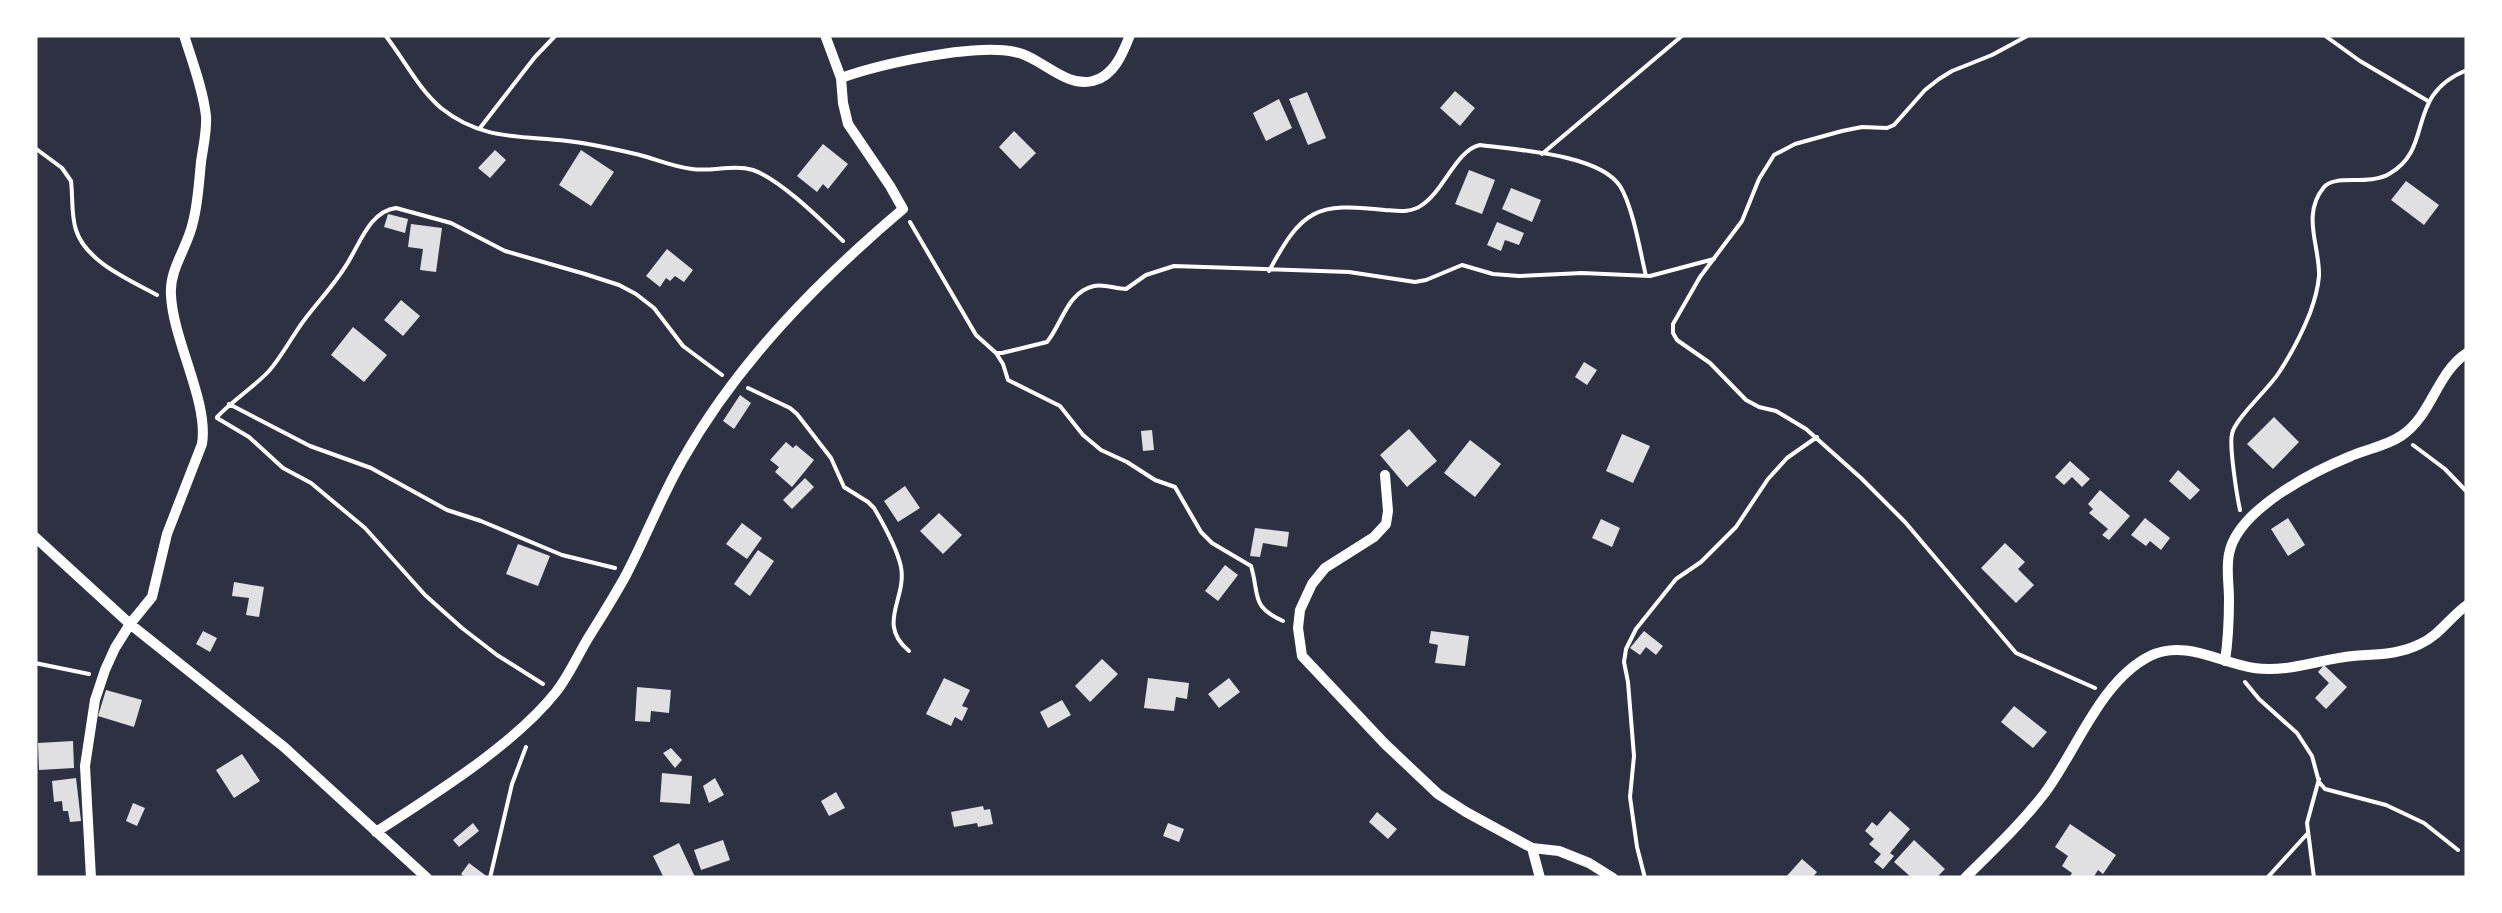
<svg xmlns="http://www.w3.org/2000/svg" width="2502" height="913" font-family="'Fira Sans Condensed',sans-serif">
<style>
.building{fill:#e0e0e3}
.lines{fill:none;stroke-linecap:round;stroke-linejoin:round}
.path{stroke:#fff;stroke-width:4}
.minor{stroke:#fff;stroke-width:10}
</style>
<rect width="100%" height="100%" fill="#2d3142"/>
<path class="building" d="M1455,91l20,17 -15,18 -20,-18z
M1307,92l19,46 -18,7 -19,-46z
M1279,99l13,29 -26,13 -13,-28z
M1014,131l22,22 -16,16 -21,-22z
M823,144l25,20 -20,25 -5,-5 -6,8 -20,-16z
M495,150l11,10 -16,18 -12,-10z
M581,150l33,22 -23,34 -32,-21z
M1469,170l26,10 -13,34 -27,-10z
M2406,181l33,24 -15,20 -33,-25z
M1511,188l30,12 -9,22 -30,-13z
M388,214l20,5 -3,14 -21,-6z
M1497,222l27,11 -5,12 -14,-5 -4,11 -14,-6z
M411,224l31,4 -6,44 -16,-2 3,-21 -15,-2z
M667,249l26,21 -9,12 -9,-6 -5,5 -4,-3 -6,9 -14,-11z
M401,300l19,16 -17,20 -19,-16z
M353,327l34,28 -23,27 -33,-27z
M1584,362l13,8 -10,15 -12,-8z
M740,395l11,8 -17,26 -11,-8z
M2274,417l25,25 -26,27 -26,-25z
M1409,429l28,32 -30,26 -27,-32z
M1152,430l2,20 -11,1 -2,-20z
M1622,434l28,12 -17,37 -27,-12z
M1470,440l31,24 -26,33 -31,-24z
M786,442l7,6 3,-3 18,15 -22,27 -17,-15 4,-5 -9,-7z
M2070,461l20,18 -8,8 -10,-10 -8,8 -9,-8z
M2178,470l22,20 -10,10 -21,-19z
M805,478l9,9 -22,22 -9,-9z
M905,486l15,22 -22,14 -14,-21z
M2100,490l30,26 -21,24 -7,-5 6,-6 -19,-16 4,-4 -5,-5z
M939,513l23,22 -19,19 -23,-23z
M2145,518l25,20 -9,12 -11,-9 -4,5 -15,-11z
M2288,518l17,27 -17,11 -17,-27z
M1601,519l19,9 -8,19 -20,-9z
M742,523l20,15 -15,21 -21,-15z
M1255,528l34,4 -2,15 -24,-4 -3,14 -10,-1z
M2005,543l20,19 -7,7 16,16 -18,18 -35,-35z
M518,544l32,12 -12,30 -32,-12z
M758,550l16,11 -24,35 -16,-12z
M1225,565l13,10 -20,26 -13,-10z
M234,582l30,5 -5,30 -13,-2 3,-17 -17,-2z
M203,631l14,7 -7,14 -14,-8z
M1431,631l38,5 -4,30 -30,-3 3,-18 -9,-2z
M1644,631l19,15 -7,9 -10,-8 -6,8 -10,-7z
M1102,659l16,15 -28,28 -15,-16z
M2324,665l23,22 -21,22 -11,-11 14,-15 -11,-11z
M944,678l26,12 -8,16 6,2 -6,13 -7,-4 -4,9 -25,-12z
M1148,678l41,5 -2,16 -11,-2 -2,14 -30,-3z
M1229,678l11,14 -21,16 -11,-14z
M637,687l34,3 -2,23 -18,-2 -1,11 -15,-1z
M106,690l36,10 -8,27 -36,-11z
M1062,700l9,15 -23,13 -8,-16z
M2014,706l33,26 -14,16 -32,-26z
M73,741l1,27 -35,2 -1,-27z
M671,748l11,12 -7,8 -12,-15z
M242,754l18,27 -26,17 -18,-28z
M662,773l30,3 -2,28 -30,-2z
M76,778l5,43 -11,1 -2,-11h-5l-1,-10 -8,1 -2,-21z
M715,778l9,17 -15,8 -6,-17z
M836,792l9,16 -16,8 -8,-15z
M133,803l12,5 -8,18 -11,-5z
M983,806l1,4 6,-1 3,15 -15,3 -1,-4 -23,4 -3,-15z
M1890,811l20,18 -20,24 4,3 -11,13 -9,-7 7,-8 -12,-10 5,-5 -9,-8 7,-9 5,4z
M1377,812l20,17 -9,10 -19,-17z
M473,823l6,8 -20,16 -6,-7z
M1168,823l16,6 -5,13 -16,-6z
M2070,824l46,31 -13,19 -5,-4 -5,8h-24l3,-5 -10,-7 6,-10 -13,-9z
M723,840l7,20 -29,10 -7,-20z
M1914,840l31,29 -9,9h-24l-18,-16z
M679,843l16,34 -31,1 -11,-22z
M1802,859l15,13 -5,6h-27z
M469,863l20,15h-23l-5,-4z"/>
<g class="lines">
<path class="path" d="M385,35c19,24 32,52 56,73 47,38 94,25 147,36 17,3 35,7 52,11 18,5 34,12 52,14 20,3 41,-5 61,1 27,9 69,51 90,71
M2029,35l-37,20 -40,16 -13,8 -14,11 -31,35 -7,3 -25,-1 -20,4 -47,13 -21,11 -15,24 -17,42 -42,56 -27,47v9l4,7 33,23 36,37 13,7 17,4 30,18 55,49 44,44 111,131 79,35
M2324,35l36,26 68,40
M480,128l55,-71 21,-22
M35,148l27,20 9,13c2,16 0,34 5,49 10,32 54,50 81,65
M1542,154l141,-119
M910,222l66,113 20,18h6l45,-11c15,-18 20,-50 47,-56 11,-2 22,3 32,3l20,-14 28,-9 175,6 66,10 11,-2 36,-15 31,9 26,2 63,-3 68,3 64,-17
M1269,271c33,-61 46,-69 116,-61 14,1 26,3 37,-5 22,-14 34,-55 58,-60 36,5 119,9 140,41 13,21 20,65 26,90
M996,353l7,11 5,16 52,26 23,29 18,15 26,12 28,18 20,7 26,45 11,11 39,23c9,30 -1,40 32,55
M748,388l42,20 7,6 34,44 13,29 24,15 6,6c10,17 23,40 27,59 6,32 -25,57 8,84
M229,404l81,42 61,22 76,42 34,11 81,34 53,13
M217,417c16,-17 36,-29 52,-46 14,-16 23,-35 36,-52 15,-20 34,-39 46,-62 11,-19 21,-46 45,-49l55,15 54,28 80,23 34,11 17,9 18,14 29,38 39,29
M217,418l32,19 34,31 28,15 54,45 60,67 37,33 35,27 46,29
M2413,445l32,24 22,23
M2240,510c-3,-14 -11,-64 -8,-76 2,-14 37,-46 46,-60 12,-18 24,-41 32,-61 4,-11 8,-25 9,-37 1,-30 -18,-61 5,-89 11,-13 44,-1 65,-13 47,-27 14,-78 78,-104
M35,663l54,11
M2245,682l14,17 38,34 15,23 7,26 6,7 61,16 38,18 34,27
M490,878l22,-94 14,-37
M1645,878l-8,-31 -7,-50 4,-41 -6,-74 -4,-20 2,-13 10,-20 40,-50 25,-17 35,-35 32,-48 19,-21 30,-21
M2267,878l41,-45
M2314,878l-7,-55 12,-44"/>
<path class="minor" d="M841,78c39,-14 134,-35 174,-26 26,5 50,36 78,29 21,-5 30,-28 37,-46
M1385,475l3,36 -2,13 -12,13 -49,31 -13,16 -12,26 -2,18 4,28 83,88 53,50 28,18 66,36 27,3 30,12 24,15
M35,537l95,87 154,123 143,131
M2225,661c3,-20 4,-41 4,-62 0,-15 -3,-30 0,-45 8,-44 83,-82 122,-98 16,-7 35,-10 50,-20 31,-20 35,-63 66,-83
M376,832c57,-37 138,-87 180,-140 12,-15 21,-35 31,-52 13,-21 27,-43 39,-65 20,-38 35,-78 57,-116 55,-97 135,-178 220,-250l-13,-23 -42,-62 -5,-21 -2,-25 -16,-43
M1532,848l8,30
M91,878l-6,-112 10,-66 10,-30 10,-22 15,-24 22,-27 15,-63 35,-90c7,-42 -29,-103 -31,-149 -2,-26 17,-48 22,-73 5,-19 6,-40 8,-60 2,-15 6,-30 5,-46 -3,-27 -14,-55 -22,-81
M1965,878c27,-27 55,-53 79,-84 32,-42 56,-113 106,-138 35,-17 70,7 104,12 34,5 66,-9 99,-12 24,-2 45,-1 67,-12 20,-9 30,-27 47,-39"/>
</g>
<rect width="2502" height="913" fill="none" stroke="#ffffff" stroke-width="75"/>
</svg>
